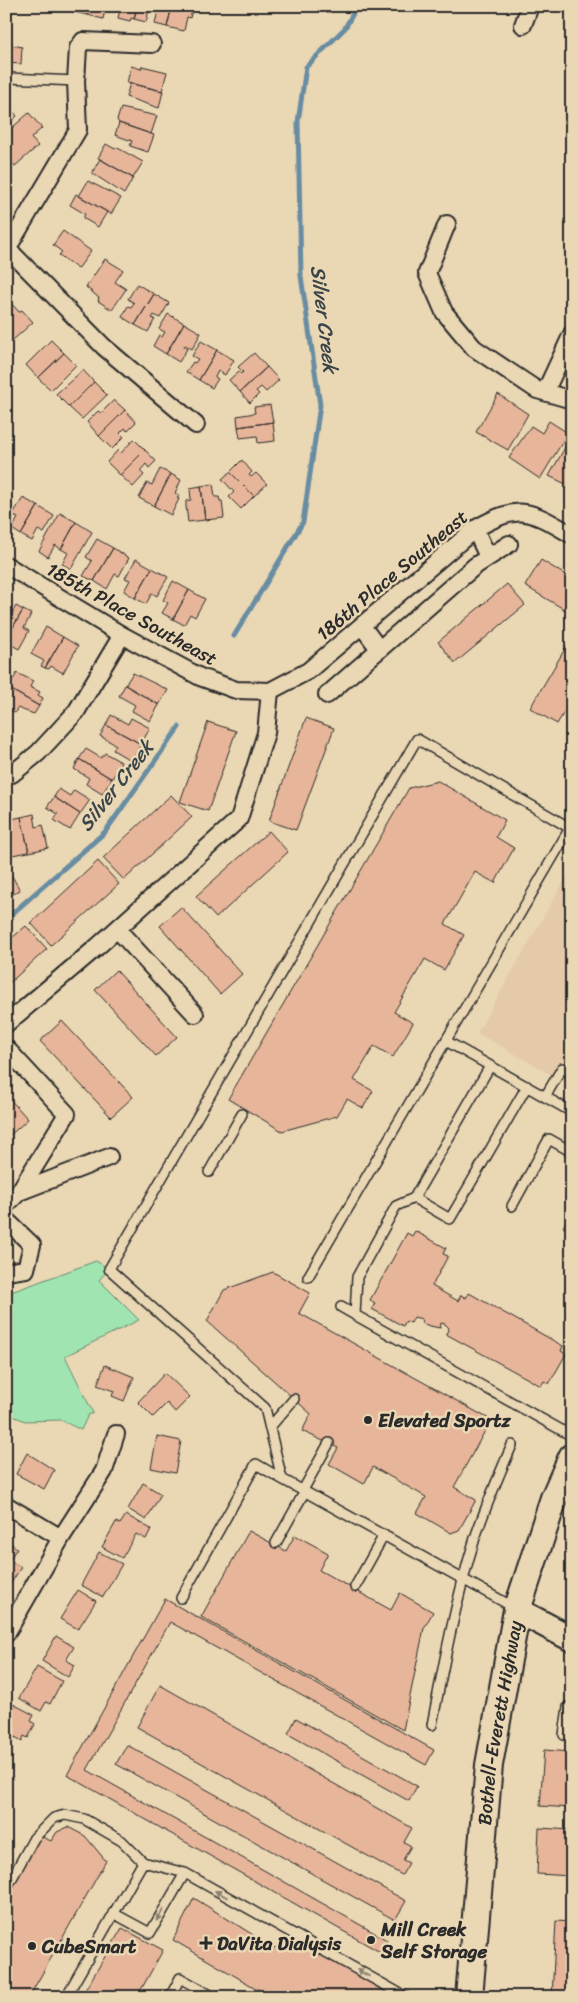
<svg xmlns="http://www.w3.org/2000/svg" width="578" height="2003" font-family="Sriracha,sans-serif">
<style>
.built{fill:#e5caa9}
.green{fill:#a0e5b1;stroke:#66886e}
.lines{fill:none;stroke-linecap:round;stroke-linejoin:round}
.stream{stroke:#688da2;stroke-width:5}
.building{fill:#e7b599;stroke:#2b2b2b}
.lane-casing{stroke:#2b2b2b;stroke-width:12}
.street-casing{stroke:#2b2b2b;stroke-width:20}
.secondary-casing{stroke:#2b2b2b;stroke-width:28}
.primary-casing{stroke:#2b2b2b;stroke-width:30}
.lane{stroke:#ead7b4;stroke-width:9}
.street{stroke:#ead7b4;stroke-width:16}
.secondary{stroke:#ead7b4;stroke-width:24}
.primary{stroke:#ead7b4;stroke-width:26}
.oneway{fill:#8a8170}
.poi-dot{fill:#2b2b2b;stroke:#ead7b4;stroke-width:2}
.labels{text-anchor:middle;dominant-baseline:central;stroke-width:5;stroke-linejoin:round;paint-order:stroke}
.street-label{font-size:19px;fill:#2b2b2b;stroke:#ead7b4}
.poi-label{font-size:19px;font-weight:bold;fill:#2b2b2b;stroke:#ead7b4;text-anchor:start}
.water-label{font-size:20px;font-style:italic;fill:#3a4449;stroke:#ead7b4}
</style>
<rect width="100%" height="100%" fill="#ead7b4"/>
<filter id="ink" filterUnits="userSpaceOnUse"><feTurbulence type="fractalNoise" baseFrequency=".02" numOctaves="2"/><feDisplacementMap in="SourceGraphic" scale="10" xChannelSelector="R" yChannelSelector="G"/><feConvolveMatrix kernelMatrix="1 2 1 2 8 2 1 2 1" color-interpolation-filters="sRGB"/></filter>
<g filter="url(#ink)">
<path class="built" d="M572,867v219l-95,-53z"/>
<path class="green" d="M96,1261l13,8 -10,11 40,40 -74,36 28,57 -5,2 -7,15 -20,-10 -36,1 -19,-8v-119z"/>
<g class="lines">
<path class="stream" d="M234,636l69,-114 17,-117 -19,-129 -3,-154 8,-55 39,-39 12,-22
M6,919l99,-87 74,-105"/>
</g>
<path class="building" d="M74,6h16l-2,9 -15,-3z
M90,6h16l-3,13 -15,-4z
M121,6h16l-3,13 -3,-1 -1,3 -12,-3z
M137,6h13l-4,16 -12,-3z
M159,6h13l-5,21 -12,-3z
M172,6h21l-3,12 -3,-1 -3,14 -17,-4z
M6,34h2v10l14,3 -1,17 -15,-1z
M131,66l10,3 1,-3 25,6 -5,19 -35,-8z
M130,83l33,8 -4,17 -33,-11z
M6,103l11,13 -11,10z
M121,108l36,8 -6,18 -32,-11 -2,-3z
M29,113l13,15 -11,10 7,8 -23,20 -9,-10v-23z
M119,123l35,12 -6,17 -18,-6 2,-5 -17,-6z
M106,144l9,5 1,-2 27,15 -10,16 -35,-20z
M100,159l33,19 -9,16 -32,-21z
M88,181l33,17 -10,16 -32,-18z
M76,194l31,18 -9,15 -15,-9 2,-4 -15,-9z
M63,231l28,20 -13,18 -19,-14 3,-3 -9,-7z
M105,259l18,11 -8,12 11,7 -14,21 -14,-9 1,-3 -13,-11z
M137,284l17,10 -19,31 -13,-8 6,-11 3,1 3,-4 -6,-4z
M154,294l15,9 -9,15 -6,-3 -2,3 3,1 -7,13 -13,-7z
M6,302l2,2 2,-2 9,10 3,-2 11,12 -21,19 -6,-6z
M168,314l16,9 -18,31 -13,-8 6,-11 3,2 3,-5 -6,-3z
M184,323l17,10 -9,16 -7,-4 -1,2 3,2 -8,13 -13,-8z
M51,340l13,13 -26,25 -12,-13z
M201,341l16,9 -18,30 -13,-8 7,-10 2,1 3,-4 -6,-3z
M217,350l17,10 -9,15 -7,-4 -3,6 3,2 -6,9 -13,-8z
M64,353l12,12 -25,25 -13,-12z
M254,353l13,14 -27,25 -11,-12 10,-9 2,3 2,-2 -5,-5z
M267,367l12,13 -13,12 -5,-5 -5,4 3,3 -9,9 -10,-11z
M83,370l11,12 -25,25 -13,-13z
M94,382l13,13 -25,24 -13,-12z
M498,394l30,20 -20,36 -32,-18z
M114,400l11,10 -26,26 -12,-14 11,-11 3,2z
M270,405l3,17 -35,5 -1,-11 18,-3 -1,-6z
M125,410l11,12 -9,9 -2,-3 -5,5 4,4 -12,12 -13,-13z
M549,421l19,12 -28,46 -31,-21 22,-32 11,7z
M273,422l2,19 -17,2 -1,-7 -17,2 -2,-11z
M572,435v52l-23,-11z
M134,439l11,11 -25,25 -13,-13 11,-12 3,3z
M145,450l11,11 -7,7 -3,-4 -6,7 4,4 -11,12 -13,-12z
M242,460l10,12 -3,3 2,2 5,-4 11,11 -13,12 -24,-24z
M160,469l11,5 -17,32 -15,-8 8,-15 5,2z
M230,472l24,24 -13,13 -12,-12 5,-5 -12,-13z
M171,474l10,6 -6,13 4,2 -2,3 2,1 -8,16 -17,-9z
M213,484l2,13h4l1,4h2l2,17 -19,2 -4,-34z
M201,486l4,34 -17,2 -2,-16v-5l5,-1 -1,-12z
M23,498l15,8 -17,29 -9,-6 6,-11 -6,-3z
M38,506l16,10 -10,17 -6,-3 -6,11 -11,-6z
M60,513l16,9 -15,27 -6,-4 -7,12 -9,-6z
M76,522l16,10 -21,37 -9,-5 6,-11 -7,-4z
M97,539l16,9 -19,33 -11,-5 9,-15 -6,-4z
M113,548l16,10 -10,18 -4,-2 -8,15 -13,-8z
M136,559l16,9 -17,30 -11,-7 6,-11 -5,-2z
M541,560l31,19v35l-47,-28z
M152,568l16,9 -11,19 -5,-3 -6,11 -11,-6z
M173,581l16,9 -16,29 -11,-6 6,-10 -5,-3z
M507,584l18,21 -70,58 -17,-21z
M189,590l16,9 -10,18 -5,-3 -6,11 -11,-6z
M16,606l7,4 -17,29v-22l3,2z
M23,610l8,4 -7,14 5,3 -10,18 -9,-5 -2,4 -2,-9z
M46,627l17,10 -18,31 -4,-2 3,-5 -13,-7z
M63,637l15,9 -15,27 -12,-7 -2,3 -4,-1z
M572,637v62l-15,25 -27,-16z
M17,673l16,8 -3,6 10,5 -2,3 5,3 -4,8 -31,-18z
M133,673l35,17 -9,15 -34,-20z
M125,685l34,20 -9,16 -18,-10 3,-6 -16,-9z
M8,688l31,18 -5,8 -17,-6 -2,5 -9,-4z
M111,715l17,9 3,-6 19,10 -9,16 -35,-19z
M306,718l28,10 -38,102 -27,-9z
M208,722l28,9 -28,80 -28,-9z
M106,725l35,19 -9,17 -19,-11 3,-5 -16,-9z
M86,749l15,9 4,-5 16,9 -9,17 -33,-20z
M79,759l33,20 -10,15 -16,-10 3,-6 -15,-9z
M438,781l67,39 -9,17 18,11 -19,35 -20,-11 -30,52 19,11 -20,35 -19,-11 -31,53 19,11 -20,34 -19,-11 -20,34 19,11 -10,17 -16,-9 -10,17 -55,15 -54,-32 181,-311z
M59,789l11,7 4,-6 16,10 -10,14 -26,-17z
M171,795l21,22 -68,63 -21,-22z
M54,797l26,17 -10,16 -16,-10 4,-6 -11,-7z
M34,814l2,13 7,-2 5,23 -19,4 -8,-35z
M21,817l8,35 -17,3 -5,-35z
M269,831l19,21 -72,66 -20,-22z
M98,861l21,23 -68,61 -20,-22z
M9,871l11,19 -14,8v-26z
M181,907l61,67 -22,20 -60,-68z
M26,926l21,23 -41,37v-43z
M116,970l61,67 -21,19 -61,-66z
M62,1021l71,76 -22,20 -71,-76z
M6,1095l22,24 -21,19 -1,-1z
M570,1215l2,1v16l-9,-5z
M415,1231l31,17 -3,6 5,2 -16,30 26,15 3,-6 5,3 3,-5 94,53 -2,5 5,3 -17,30 -5,-3 -3,5 -95,-52 3,-6 -4,-4 -4,-1 -1,5 -10,-2 -9,-3 1,-4 -8,-2 -3,6 -5,-2 -3,5 -31,-17 3,-6 -5,-3 37,-67 5,3z
M273,1272l37,21 -11,20 192,107 -37,67 22,13 -17,30 -8,3 -34,-20 9,-16 -53,-30 -9,17 -35,-20 9,-16 -36,-17 9,-17 -104,-93 17,-31z
M105,1365l29,12 -10,24 -12,-5 2,-5 -17,-6z
M165,1373l25,24 -15,15 -8,-9 -14,14 -15,-15z
M157,1436l24,5 -6,32 -24,-5z
M27,1453l27,17 -10,19 -28,-15z
M143,1483l18,11 -15,26 -18,-11z
M126,1515l25,14 -5,10 -10,-5 -14,24 -20,-11 14,-25 4,2z
M249,1531l37,20 9,-16 33,18 -9,17 72,40 9,-17 33,19 -9,16 -21,102 -202,-113z
M6,1541l11,7 -8,12 12,7 -11,18 -4,-2z
M99,1552l23,12 -19,33 -22,-12z
M78,1590l18,11 -18,28 -18,-10z
M165,1599l269,151 -8,15 -256,-143 -83,148 300,170 -7,12 -313,-177z
M56,1636l18,11 -8,13 9,5 -7,12 -26,-16z
M37,1667l25,14 -12,23 -4,-2 -5,9 -22,-13z
M160,1685l252,143 -8,14 7,4 -8,14 6,3 -7,12 -265,-148z
M13,1704l21,11 -3,6 4,3 -7,14 -4,-2 -2,5 -7,-4 -5,8 -4,-2v-33l3,1z
M296,1718l121,68 -8,15 -121,-67z
M127,1745l279,156 -11,19 -279,-156z
M544,1750l28,2v56l-32,-2z
M68,1827l17,9 21,25 -77,136h-23v-102l34,-59 11,5 6,-9z
M539,1828l33,2v46l-35,-2z
M194,1898l80,50 25,-10 94,59h-82l-9,-6 -31,6 -98,-57z
M556,1921l16,1v75h-20z
M122,1928l41,22 -26,47h-56z"/>
<g class="lines">
<g class="lane-casing">
<path id="lane" d="M8,78l68,3
M446,1041l126,71
M490,1066l-76,132 36,21 77,-133
M545,1097l17,-29 10,6
M209,1172l33,-58
M414,1198l-18,8 -39,71 -2,38 217,121
M512,1206l37,-67 23,13
M308,1277l262,-449 -153,-89 -308,530 156,139 17,71 233,129
M341,1307l14,8
M270,1427l24,-28
M303,1490l26,-47
M276,1543l29,-52
M355,1587l29,-52
M181,1598l75,-134 26,15
M432,1725c12,-63 24,-126 43,-187 11,-32 24,-63 37,-93
M564,1735l4,-28h4
M6,1889l28,-51 20,-20 11,-3 19,4 38,22 21,21 42,11 221,124
M113,1913l37,20 35,-60
M66,1997l77,-135
M170,1997l10,-19 34,19"/>
</g>
<g class="street-casing">
<path id="street" d="M523,25l7,-19
M447,224l-20,49 17,39 30,36 63,42 35,10
M9,250l95,97 92,78
M6,251l72,-121 -2,-49 2,-33 5,-7 69,3
M545,392l27,-58
M475,529l13,28
M6,565l116,70 78,42 36,13 34,1 38,-20 167,-142c45,-26 54,-19 97,6
M362,626l17,23
M327,695l148,-129 34,-22
M12,774l26,-21 38,-41 46,-77
M117,929l78,85
M6,1024l91,-77 142,-128 27,-86 4,-42
M6,1048l61,66 -48,78 -13,13
M19,1192l90,-35
M6,1220l26,25 -6,24 -20,3
M6,1505l55,33
M6,1634l55,-96 43,-67 12,-37"/>
</g>
<g class="secondary-casing">
<path id="secondary" d="M517,1610l55,29"/>
</g>
<g class="primary-casing">
<g id="primary">
<path id="s1" d="M469,1997l20,-232 28,-155 37,-112 18,-41"/>
</g>
</g>
<use href="#lane" class="lane"/>
<use href="#street" class="street"/>
<use href="#secondary" class="secondary"/>
<use href="#primary" class="primary"/>
</g>
<defs><path id="oneway-solid" d="M-6-.8H1V-3.2L6.5 0L1 3.2V.8H-6Z" transform="scale(1.25)"/></defs>
<g class="oneway">
<use href="#oneway-solid" transform="translate(221 1894) rotate(-151)"/>
<use href="#oneway-solid" transform="translate(160 1915) rotate(121)"/>
<use href="#oneway-solid" transform="translate(363 1973) rotate(-151)"/>
</g>
</g>
<g class="poi-dot">
<circle cx="368" cy="1420" r="5"/>
<circle cx="371" cy="1940" r="5"/>
<path d="M203.5 1935.5h5v5h5v5h-5v5h-5v-5h-5v-5h5z"/>
<circle cx="32" cy="1946" r="5"/>
</g>
<g class="labels">
<g class="street-label">
<text transform="translate(392 575) rotate(-40)">186th Place Southeast</text>
<text transform="translate(132 614) rotate(29)">185th Place Southeast</text>
<text stroke="none"><textPath href="#s1" startOffset="276">Bothell-Everett Highway</textPath></text>
</g>
<g class="poi-label">
<text x="378" y="1420">Elevated Sportz</text>
<text x="381" y="1929">Mill Creek<tspan x="381" dy="22">Self Storage</tspan></text>
<text x="217" y="1943">DaVita Dialysis</text>
<text x="42" y="1946">CubeSmart</text>
</g>
<g class="water-label">
<text transform="translate(324 319) rotate(83)">Silver Creek</text>
<text transform="translate(116 786) rotate(-52)">Silver Creek</text>
</g>
</g>
<rect width="578" height="2003" fill="none" stroke="#ead7b4" stroke-width="25"/>
<rect x="12" y="12" width="553" height="1978" fill="none" stroke="#2b2b2b" stroke-width="2" filter="url(#ink)"/>
</svg>
